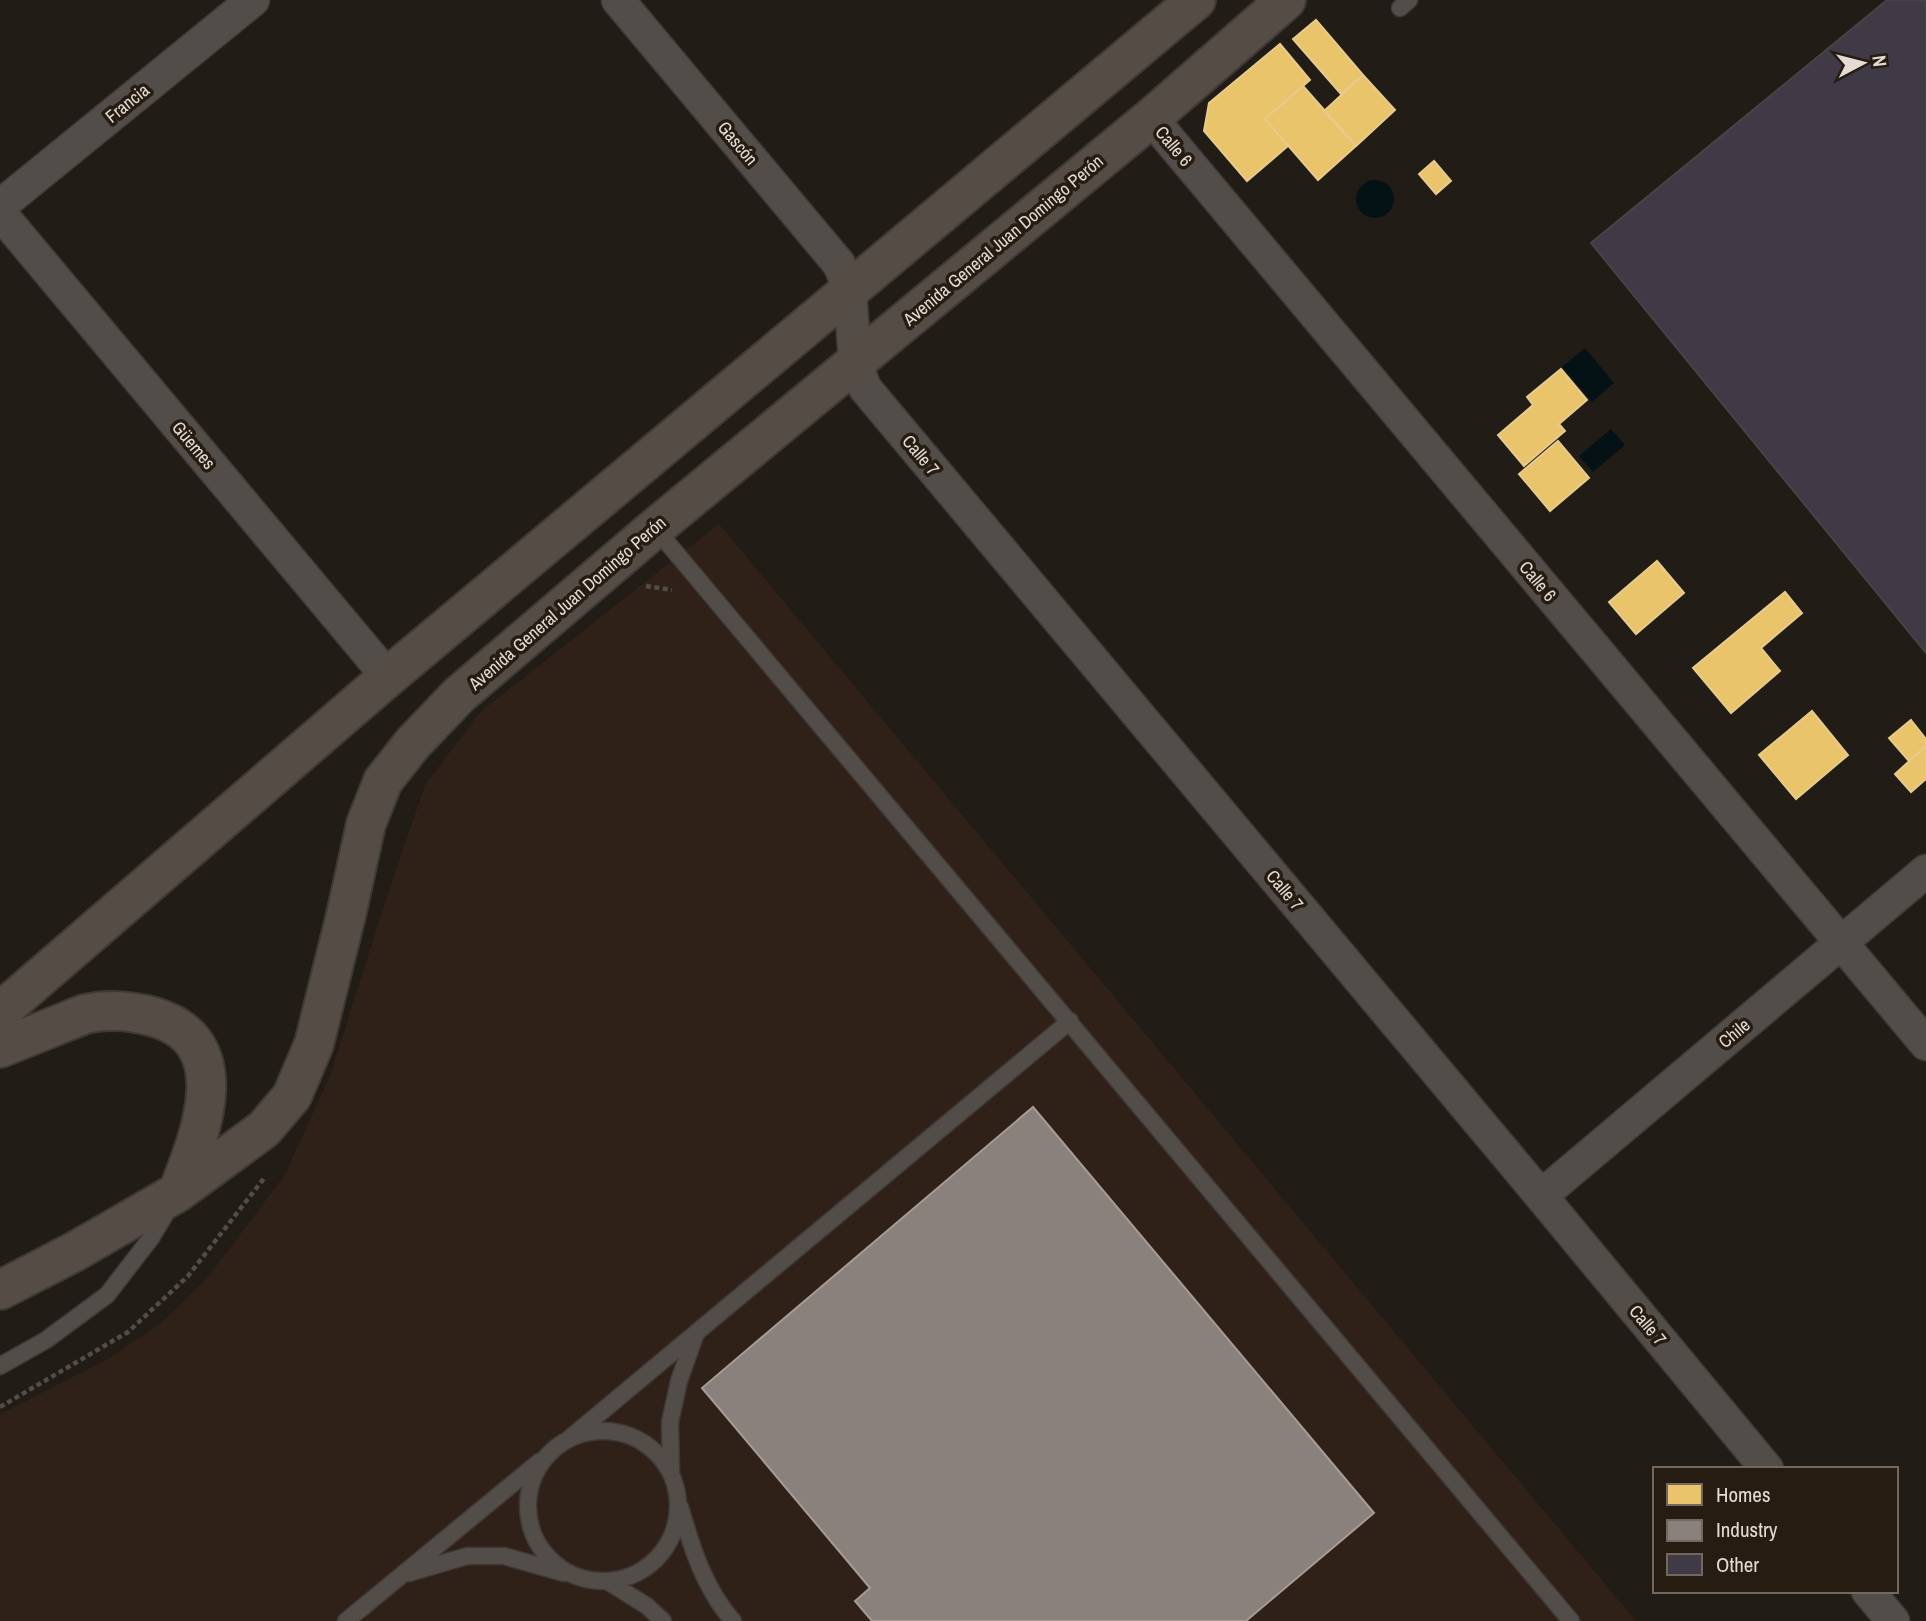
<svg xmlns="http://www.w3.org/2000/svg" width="1926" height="1621" font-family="'Archivo Narrow',sans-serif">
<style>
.industrial{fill:#2f2117}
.water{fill:#051215}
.homes{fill:#e9c46a;stroke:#e7cb8a;stroke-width:2}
.industry{fill:#8a817c;stroke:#a59c96;stroke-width:2}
.building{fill:#3f3a46;stroke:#464344;stroke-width:2}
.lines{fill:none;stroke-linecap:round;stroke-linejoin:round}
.lane-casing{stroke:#3e3936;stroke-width:19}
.street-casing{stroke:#3e3936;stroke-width:35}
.secondary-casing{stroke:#3e3936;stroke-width:42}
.path{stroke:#524d49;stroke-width:4.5;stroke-dasharray:5 3.5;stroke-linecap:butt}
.lane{stroke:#534d49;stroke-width:16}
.street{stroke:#534d49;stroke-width:32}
.secondary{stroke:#554c46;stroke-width:38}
.labels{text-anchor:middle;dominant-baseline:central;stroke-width:7;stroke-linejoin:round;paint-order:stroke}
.street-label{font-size:18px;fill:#e3dbd4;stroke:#271c12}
</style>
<rect width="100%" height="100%" fill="#221c17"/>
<path class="industrial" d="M719,524l917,1097h-1636v-207l108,-55 53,-36 47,-46 76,-101 46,-100 53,-167 42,-124 55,-73z"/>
<path class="water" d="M1356 199a19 19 0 1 1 38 0a19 19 0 1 1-38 0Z
M1585,348l29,35 -22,19 -30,-35z
M1611,429l14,16 -32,27 -14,-16z"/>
<path class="homes" d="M1316,20l47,55 -22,19 -48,-55z
M1280,44l30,36 -45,39 23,27 -41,35 -43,-50 5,-28z
M1363,75l32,35 -39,36 -32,-35z
M1303,86l53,60 -38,34 -53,-61z
M1434,161l17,20 -15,13 -17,-20z
M1561,369l26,31 -28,24 6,7 -41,35 -26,-31 35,-30 -6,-8z
M1558,441l31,37 -39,33 -31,-37z
M1657,561l27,32 -48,41 -27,-32z
M1785,592l17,21 -41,35 19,23 -49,42 -38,-45z
M1812,711l36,44 -52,44 -37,-44z
M1911,720l15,19v7l-17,15 -20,-23z
M1926,746v33l-15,13 -16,-18z"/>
<path class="industry" d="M1033,1107l341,406 -128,108h-374l-17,-20 15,-13 -168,-200z"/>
<path class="building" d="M1887,0h39v653l-335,-410z"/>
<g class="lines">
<g class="lane-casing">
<path id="lane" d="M1400,8l9,-8
M655,528l916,1093
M0,1366l46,-26 61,-45 44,-57 18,-30
M528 1506a75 75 0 1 1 150 0a75 75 0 1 1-150 0Z
M570,1438l500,-417
M671,1473l-1,-51 9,-41 17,-48
M680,1507c12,41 24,81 53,114
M409,1573l58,-17h37l60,17
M607,1581l40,25 16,15
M346,1621l193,-159"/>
</g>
<g class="street-casing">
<path id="street" d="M618,0l221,264 11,26 5,72 10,26 676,808 226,273
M1151,118l775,926
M0,206l253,-206
M0,213l388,464
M1541,1196l385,-325
M1868,1591l25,30"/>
</g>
<g class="secondary-casing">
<path id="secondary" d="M0,1012l388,-335 808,-677
M0,1048c20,-8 40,-16 60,-24 8,-3 17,-7 25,-10 23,-5 47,-3 69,3 85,25 46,118 24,175
M0,1290l74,-38 104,-60 86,-63 28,-33 22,-52 32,-129 20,-91 17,-43 30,-38 46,-48 196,-167 496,-410 135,-118"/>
</g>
<path class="path" d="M646,586l26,4
M0,1407l128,-75 60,-56 77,-99"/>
<use href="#lane" class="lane"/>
<use href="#street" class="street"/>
<use href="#secondary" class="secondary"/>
</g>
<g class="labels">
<g class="street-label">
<text transform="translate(127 103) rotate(-39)">Francia</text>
<text transform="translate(738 143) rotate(50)">Gascón</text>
<text transform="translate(1174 146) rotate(50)">Calle 6</text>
<text transform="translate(1003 240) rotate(-40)">Avenida General Juan Domingo Perón</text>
<text transform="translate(194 445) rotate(50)">Güemes</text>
<text transform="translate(921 455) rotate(50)">Calle 7</text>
<text transform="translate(1538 581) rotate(50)">Calle 6</text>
<text transform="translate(567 603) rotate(-41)">Avenida General Juan Domingo Perón</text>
<text transform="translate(1285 890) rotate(50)">Calle 7</text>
<text transform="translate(1734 1033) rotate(-40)">Chile</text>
<text transform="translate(1648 1325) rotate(50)">Calle 7</text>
</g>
</g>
<rect x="1653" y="1467" width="245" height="126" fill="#271c12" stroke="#726860" stroke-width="2"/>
<rect x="1667" y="1484" width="35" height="21" fill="#e9c46a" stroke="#726860" stroke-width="2"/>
<text x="1716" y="1502" font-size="21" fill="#e3dbd4">Homes</text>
<rect x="1667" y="1520" width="35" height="21" fill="#8a817c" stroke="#726860" stroke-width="2"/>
<text x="1716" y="1537" font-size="21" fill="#e3dbd4">Industry</text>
<rect x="1667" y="1554" width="35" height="21" fill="#3f3a46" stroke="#726860" stroke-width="2"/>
<text x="1716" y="1572" font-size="21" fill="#e3dbd4">Other</text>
<g transform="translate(1863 63) rotate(83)" stroke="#271c12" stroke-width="5" paint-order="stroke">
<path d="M0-5L12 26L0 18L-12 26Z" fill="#e3dbd4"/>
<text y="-10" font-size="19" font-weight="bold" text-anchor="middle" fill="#e3dbd4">N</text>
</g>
</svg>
